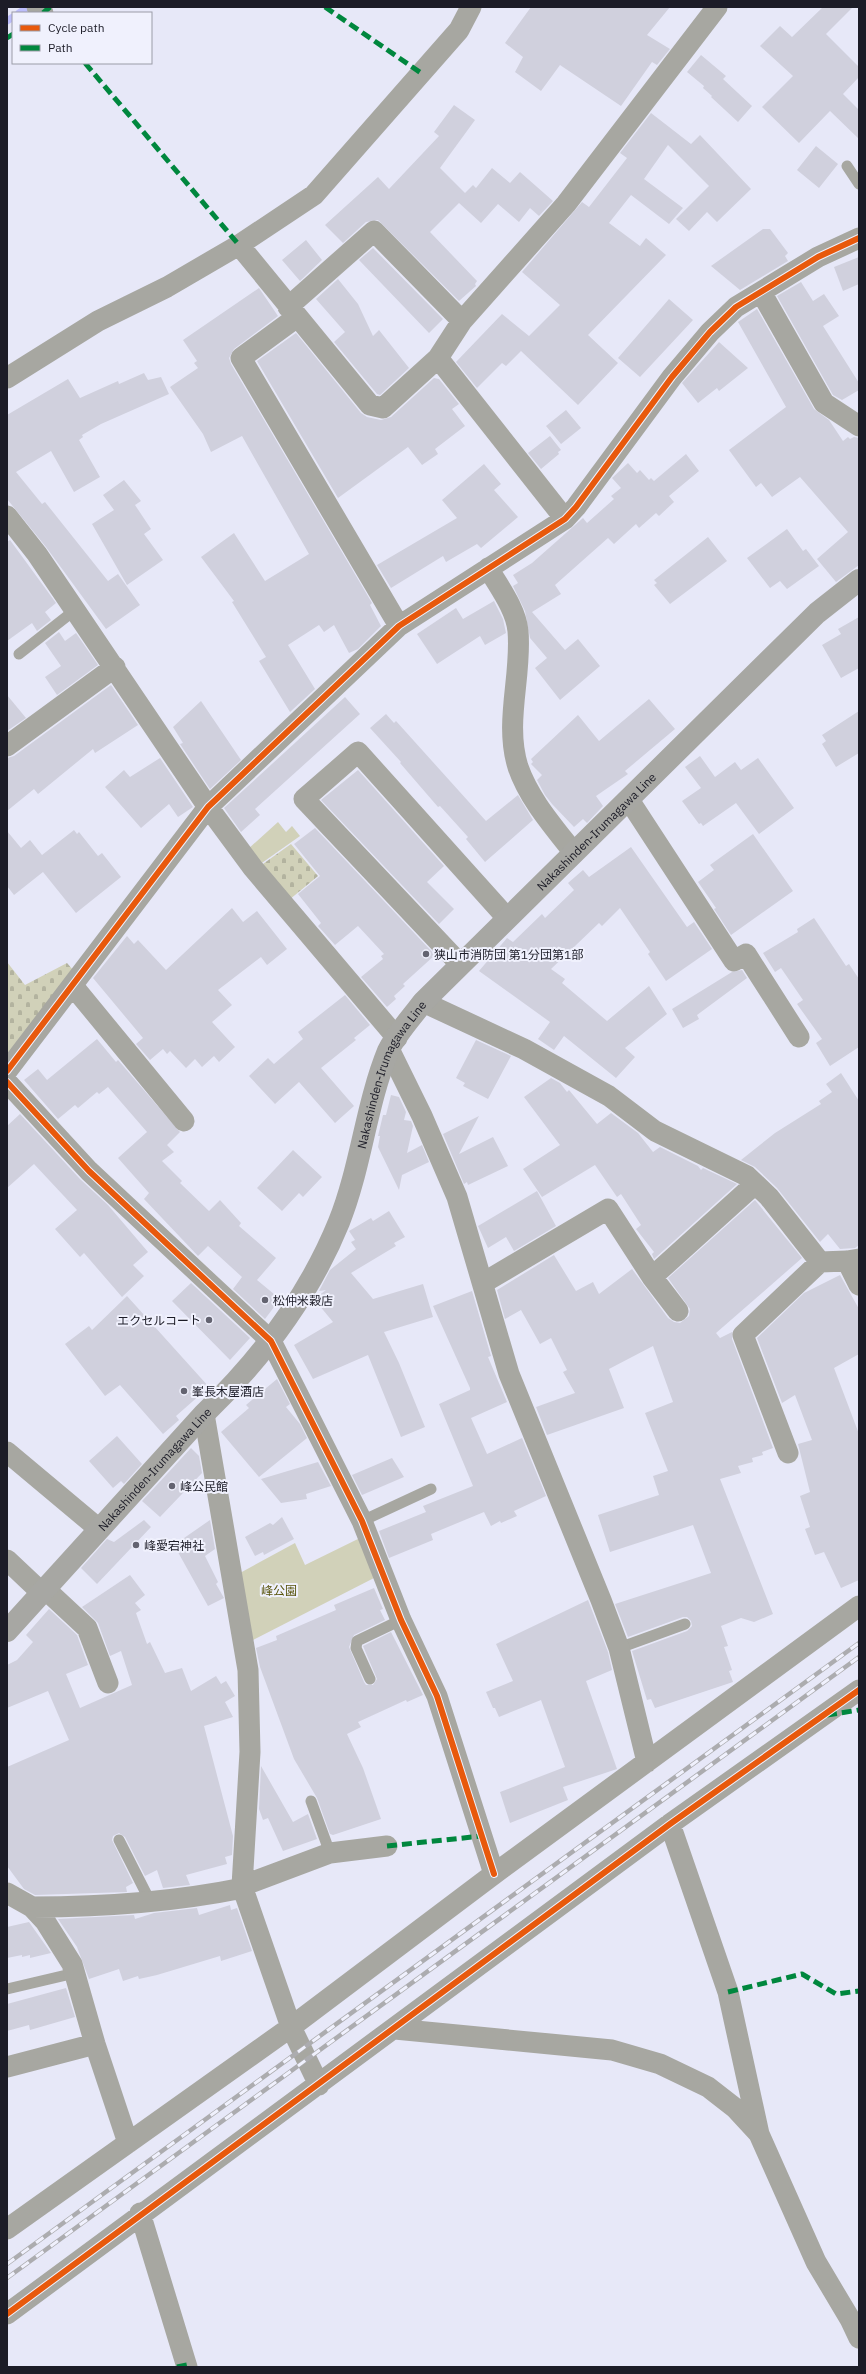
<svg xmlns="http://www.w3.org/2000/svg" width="866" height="2374" font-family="'IBM Plex Sans','Noto Sans JP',sans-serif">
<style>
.cemetery{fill:url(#cemetery-stones)}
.park{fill:#d1d1b9}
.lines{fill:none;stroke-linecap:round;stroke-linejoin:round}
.stream{stroke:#bcbdfc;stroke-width:7}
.building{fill:#d0d0dd}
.lane{stroke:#a7a7a1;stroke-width:11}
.street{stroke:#a7a7a1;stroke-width:21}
.secondary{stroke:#a7a7a3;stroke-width:22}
.rail-casing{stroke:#acacaf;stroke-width:4.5}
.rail{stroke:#f0f1fd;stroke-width:3;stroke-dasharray:9;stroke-linecap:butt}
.quiet{stroke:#00873e;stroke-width:5;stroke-dasharray:10 5;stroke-linecap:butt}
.cycleway-casing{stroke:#f0f1fd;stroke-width:8}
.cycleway{stroke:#e8590c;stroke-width:6}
.poi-dot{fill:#636370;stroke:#f0f1fd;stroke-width:1.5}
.labels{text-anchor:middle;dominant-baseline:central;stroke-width:4;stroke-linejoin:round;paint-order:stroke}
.street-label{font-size:12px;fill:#1c1c27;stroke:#f0f1fd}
.poi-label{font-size:12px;fill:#1c1c27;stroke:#f0f1fd;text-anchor:start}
.park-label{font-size:12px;fill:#58540c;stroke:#f0f1fd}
</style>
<defs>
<pattern id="cemetery-stones" width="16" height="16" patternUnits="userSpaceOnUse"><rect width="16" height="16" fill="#d1d1b9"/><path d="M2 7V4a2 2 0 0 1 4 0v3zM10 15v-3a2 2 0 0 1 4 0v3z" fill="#b3b39f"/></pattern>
</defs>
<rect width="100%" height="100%" fill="#e7e8f8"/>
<path class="cemetery" d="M291,844l27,32 -29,24 -29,-34z
M7,962l18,23 42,-22 7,8 -67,91z"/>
<path class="park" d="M278,822l8,10 6,-6 8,10 -41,29 -12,-15z
M360,1538l14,40 -121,62 -13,-67 55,-30 10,22z"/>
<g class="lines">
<path class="stream" d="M19,13l9,-6
M7,21l6,-4"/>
</g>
<path class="building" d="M531,7h139l-23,28 23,14 -13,16 -5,-3 -31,44 -61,-41 -19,26 -26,-19 8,-15 -18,-14z
M823,7h30l-27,27 33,33v10l-16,17 16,16v29l-29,-28 -31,32 -37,-36 31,-31 -33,-30 20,-20 12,11z
M701,55l25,21 -3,3 29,27 -14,16 -27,-25 1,-1 -9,-8 1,-2 -17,-14z
M454,105l21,15 -35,48 25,25 8,-8 3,3 16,-20 18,15 10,-11 33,29 -14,15 -9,-8 -11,14 -21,-18 -17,19 -22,-20 -29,29 47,49 -2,3 1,2 -17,15 -81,-81 -12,2 -23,21 -18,-18 53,-48 11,12 50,-53 -5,-4z
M651,113l40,31 9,-9 51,54 -34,33 -10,-10 -18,19 -13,-12 33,-33 -41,-41 -24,34 39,29 -14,16 -38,-29 -22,28 31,23 6,-8 20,17 -78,80 30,28 -40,42 -57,-54 -15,15 -4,-3 -25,25 -21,-26 46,-48 27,22 31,-31 -38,-33 60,-70 7,5 38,-49 -7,-5z
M816,146l22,18 -19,24 -22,-18z
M763,229h7l18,24 -3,3 3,5 -48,29 -29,-24z
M306,240l16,20 -22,21 -18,-21z
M373,248l70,71 -14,14 -70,-73z
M859,257v27l-16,7 -9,-24z
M338,279l20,25 15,32 6,-6 30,38 -29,27 -3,-1 -43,-52 11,-10 -29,-33z
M801,282l12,19 11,-7 15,22 -16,10 36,57v7l-17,10 -9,-5 -56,-99z
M259,288l19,28 -44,33 -5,9 2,6 141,239 -2,2 11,21 -23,23 -9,4 -15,-28 -10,7 -5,-7 -31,20 27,44 -25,23 -31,-51 7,-4 -34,-55 2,-1 -33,-44 33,-24 31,48 44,-27 -67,-118 -31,16 -8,-18 -33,-47 28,-19 -4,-5 3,-2 -14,-21z
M669,299l24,21 -53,57 -22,-19z
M757,309l57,100 15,11 14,21 5,-4 2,2 4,-2 5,1v127l-23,17 -19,-23 31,-27 -48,-55 -28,20 -11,-14 -5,4 -27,-37 57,-43 -48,-85z
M296,333l65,80 6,4 14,3 10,-3 43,-39 5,1 20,25 -7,5 13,17 -30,23 3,5 -16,11 -14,-18 -70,51 -81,-137z
M719,342l29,26 -29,23 -2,-3 -19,15 -16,-20z
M144,373l4,7 13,-3 8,17 -68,30 -19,11 1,2 -4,3 21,37 -26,15 -23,-41 -35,21 26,32 3,-2 63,79 10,-7 22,31 -34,24 -60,-82 -39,-48v-84l61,-36 12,19 38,-17 1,3z
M566,410l15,18 -20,16 -15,-18z
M550,436l11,14 -3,2 1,2 -18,15 -13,-16z
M686,454l13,17 -30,25 5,6 -15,14 -3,-3 -17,15 -3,-4 -22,20 -6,-6 -53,47 6,9 -29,18 33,38 13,-11 22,27 -40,34 -25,-32 12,-10 -17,-20 -5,-27 -12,-25 5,-3 -5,-8 19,-12 51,-45 4,5 27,-24 -3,-3 10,-8 -9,-10 16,-15 9,10 3,-3 9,10 2,-2 3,3z
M484,464l17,20 -7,6 24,27 -37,31 -4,-4 -31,18 -3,-6 -52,32 -14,-23 80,-47 -15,-18z
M124,480l17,21 -6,4 16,24 -7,5 19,26 -36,25 -35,-61 22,-14 -11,-15z
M787,529l16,22 3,-2 13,17 -32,23 -7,-8 -10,7 -23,-30z
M708,537l19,24 -57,43 -16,-19 3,-2 -3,-3z
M10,540l46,63 -11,9 6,8 -14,11 -5,-8 -25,18v-99z
M494,601l9,18 3,14 -21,12 -5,-9 -43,28 -20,-30 39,-26 7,11z
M859,617v51l-18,10 -19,-33 19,-11 -3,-5z
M59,632l6,9 11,-8 22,32 -41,30 -12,-18 16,-11 -16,-23z
M111,685l27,40 -43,28 -2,-4 -55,45 -4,-5 -27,22v-53l7,-2z
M7,695l19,23 -19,13z
M345,697l15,17 -105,95 5,6 -19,17 -17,-24z
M649,699l26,30 -50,42 3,3 -32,22 7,10 -16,17 -4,-4 -9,8 -22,-23 -7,-9 -8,-15 5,-5 -11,-11 2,-2 -2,-3 47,-44 21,26z
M201,701l40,59 -31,29 -30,-45 3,-1 -10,-16z
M859,711v42l-23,14 -14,-23 4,-3 -4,-6z
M386,714l8,9 2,-2 90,100 32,-26 15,25 -48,42 -19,-23 2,-2 -28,-31 -2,1 -38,-44 1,-1 -31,-34z
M700,756l15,21 20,-15 6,8 17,-12 36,50 -35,26 -23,-31 -33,23 -2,-3 -2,1 -17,-23 19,-13 -16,-21z
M160,758l33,49 -15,10 -9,-13 -28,24 -36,-41 19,-17 6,7z
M358,770l86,96 -17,16 27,27 -15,15 -118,-124z
M315,828l120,127 -32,29 2,2 -11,10 2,3 -9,8 -26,-30 22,-18 -2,-3 3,-2 -26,-28 -23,19 -17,-19 3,-3 -23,-29 22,-18 -26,-32z
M74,830l3,4 2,-2 19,24 4,-3 19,24 -45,36 -33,-41 -29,23 -7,-9v-55l14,17 9,-8 12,15z
M753,834l40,57 -62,44 -17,-26 2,-1 -18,-26 16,-12 -4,-5z
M631,847l56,80 7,-5 18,27 -46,32 -18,-27 2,-2 -30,-44 -18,18 -3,-3 -48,46 14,10 -3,4 45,38 42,-35 18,28 -42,34 10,9 -19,21 -52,-42 -10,14 -16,-11 12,-17 -71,-51 28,-33 6,4 29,-28 3,4 29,-28 -6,-7 15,-13 6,7z
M232,908l11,14 14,-11 30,38 -20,16 -6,-8 -43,33 14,15 -20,17 23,25 -16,15 -5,-6 -12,11 -7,-8 -9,9 -16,-17 -3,3 -4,-5 -13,11 -14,-16 7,-6 -50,-60 34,-42 7,8 4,-4 28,30z
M814,918l32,48 3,-2 10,15v68l-29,19 -14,-23 6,-4 -25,-35 6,-4 -22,-32 -6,4 -12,-19 35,-21 -1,-3z
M742,970l5,8 -50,37 2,4 -16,9 -11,-19 60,-37z
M345,995l25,30 -16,13 2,2 -35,28 33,38 -19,17 -36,-41 -24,22 -26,-28 19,-18 6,6 29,-25 -5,-7z
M97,1039l19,23 2,-2 62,72 -13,13 7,7 -12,9 20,20 -2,2 29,28 11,-11 21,23 -2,3 37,32 -19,22 23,19 -15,20 -32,-30 9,-12 -34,-31 -10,10 -54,-57 5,-6 -31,-35 29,-26 -39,-45 -9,7 -2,-2 -19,16 -3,-3 -17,14 -34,-39 14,-11 9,11z
M476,1040l35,16 -23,43 -25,-13 2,-3 -9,-5z
M841,1073l18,28v144l-4,3 -15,1 -12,-15 -8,8 -43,-54 -22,-21 -14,-7 34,-27 46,-29 -2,-3 13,-9 -6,-8z
M551,1078l9,5 7,9 2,-2 28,34 14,-11 27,20 15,19 7,-5 38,19 3,4 2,-2 34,16 -83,75 -2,-5 2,-2 -18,-23 5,-4 -20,-31 -4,3 -22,-32 -53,32 -19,-28 37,-24 -36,-48z
M391,1095l8,2 7,15 -2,8 7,1 2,5 -6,27 15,-8 7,17 -27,13 -3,15 -21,-43 2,-11h-2l5,-21h3z
M20,1114l60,65 28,26 40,47 -15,13 11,11 -22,21 -38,-44 -4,4 -25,-28 22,-19 -43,-46 -27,24v-62z
M479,1116l-20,38 34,-17 15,29 -40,19 -1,-3 -3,2 -21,-50z
M293,1150l29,27 -19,20 -4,-4 -17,18 -25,-23z
M537,1191l19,35 -42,25 -8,-14 -18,11 -10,-22z
M755,1200l47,58 -86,75 4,5 12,-6v7l41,109 -11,4 1,3 -11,3 1,4 -15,4 3,7 -21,6 53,135 -19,8 -13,-4 -20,8 7,20 -4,1 8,23 -3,1 4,11 -78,26 -4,-9 -4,1 -15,-49 55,-20 5,-5 -1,-5 -4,-4h-4l-55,20 -13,-33 96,-31 -18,-48 -83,27 -12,-37 61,-20 -6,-19 15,-5 -23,-58 28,-11 -20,-56 -44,23 15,39 -77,27 -11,-28 39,-14 -12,-21 4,-2 -16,-32 -11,6 -19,-34 -16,9 -8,-29 57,-35 22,36 17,-9 6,12 33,-25 36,49 6,4 6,1 9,-7 1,-7 -22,-31z
M389,1211l16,26 -11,6 2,3 -45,27 22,26 50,-15 10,33 -49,15 15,31 26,64 -24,10 -33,-82 -55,24 -19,-34 39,-23 -19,-23 12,-9 -7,1 11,-21 26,-21 -5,-7 4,-2 -6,-9 22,-13 2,3z
M840,1275l19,34v45l-25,14 25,66v146l-18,8 -17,-36 -9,3 -10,-26 5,-2 -10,-31 10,-4 -12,-48 14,-4 -17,-45 -13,8 -25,-65 47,-45z
M191,1283l59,55 -20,22 -58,-59z
M472,1291l19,65 -3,1 19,45 -36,16 16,36 35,-16 24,58 -32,15 3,5 -16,7 -1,-2 -9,5 -7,-14 -53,22 2,6 -44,18 -10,-27 47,-19 -3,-6 50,-20 -34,-82 31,-14v-2l-37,-82z
M127,1296l82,91 -33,29 3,4 -16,14 -43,-49 -15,11 -40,-52 24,-18 3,4z
M277,1379l13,25 -4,3 14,17 7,14 -48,39 -38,-45 28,-24 -3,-3z
M117,1436l25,28 -18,20 -3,-3 -8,7 -24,-27z
M191,1448l8,8 3,17 -42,44 -18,-16z
M392,1458l12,19 -42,18 -10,-20z
M318,1462l13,24 -25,8 1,5 -26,4 -20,-24z
M282,1517l12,22 -30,16 -1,-3 -8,4 -10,-19 25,-14 3,2z
M144,1520l7,7 -54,57 -16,-16 26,-29 7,3z
M210,1520l5,29 -10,7 13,26 -2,2 8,14 -16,8 -34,-61z
M130,1575l15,20 -10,8 6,7 -5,3 11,31 3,-2 15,31 17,-5 9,23 25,-15 5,8 5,-3 9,15 -10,6 8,15 -29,9 29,110 -1,19 -7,2 2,7 -41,11 4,10 -27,3 -6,-18 -12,6 -20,-39 -6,-4 -6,3 -1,4 21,43 -7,4 1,5 -92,3 -11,-6 -17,-23v-99l62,-27 -21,-49 -41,17v-43l10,-5 16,-18 -7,-7 23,-26 28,26 11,30 -22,9 14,34 52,-23 -11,-34 -11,5 -12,-33 -16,-16z
M374,1588l9,21 -3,1 5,10 -31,15 -5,12 15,35 2,3h7l4,-6 -14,-33 28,-14 32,63 -16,7 -1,-2 -48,22 3,5 -14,7 16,34 18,51 -48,16 -3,-1 -13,-36 -23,-39 -34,-92 -4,-19 21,-8 -1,-4 60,-26 -2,-5z
M588,1600l20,52 4,18 -26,11 31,88 -54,18 5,13 -58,23 -10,-31 65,-25 -24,-67 -42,17 -4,-9h-2l-7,-16 27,-11 -17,-37z
M261,1766l32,56 15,-8 9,25 -34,12 -15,-33 -5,2 -4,-11z
M230,1905l1,5 6,-2 15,43 -31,10 -1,-5 -63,19 -18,4 -1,-3 -15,5 -4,-12 -30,10 -12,-32 -19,-28 76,-4 1,4 19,-6 43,-5 2,7z
M29,1922l22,31 -21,5v-3l-8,2v-2l-15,3v-31z
M66,1988l9,29 -45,13 -1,-5 -22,6v-27z"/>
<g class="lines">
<path class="lane" d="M847,166l12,18
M19,654l56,-44
M362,1521l69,-32
M619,1648l66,-24
M370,1679l-14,-31 1,-7 44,-21
M311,1801l19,52
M119,1840l31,61
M7,1989l68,-16"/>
<path class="street" d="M37,7l6,6
M239,245l131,160 13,3 55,-50 24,-37 104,-117 151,-197
M761,292l63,111 35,23
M288,307l86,-76 88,90
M297,317l-56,41 158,268
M438,358l127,161
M7,378l91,-57 69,-34 72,-42 75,-50 145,-165 12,-23
M7,516l30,38 171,253 45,61 144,170
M488,568c11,19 28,41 30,63 4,45 -14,91 0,136 11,32 35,59 56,86
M7,746l108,-79
M629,800l105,161 12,-7 53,83
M460,964l-156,-165 54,-47 149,166
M73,986l111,135
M423,1002l101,47 85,47 46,35 92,45 22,21 51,65
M389,1049l33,67 35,81 52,177 92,226 18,48 28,114
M7,1071l201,-264 191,-181 166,-107 11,-12 96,-130 38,-45 26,-25 82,-50 41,-19
M7,1082l82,89 182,170 91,180 39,99 36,76 57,178
M847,1261l12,24
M652,1277l26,34
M483,1283l125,-74 44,68 103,-93
M204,1414l44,256 2,82 -8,134 49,141 28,58
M7,1452l92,77
M788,1453l-45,-118 77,-73 27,-1 12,-2
M7,1560l34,32
M44,1588l43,40 21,55
M670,1824l58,168 31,142
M242,1886l88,-33 57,-7
M7,1893l25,14 13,14 27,43 23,80 33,99
M32,1907c70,0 142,-5 211,-19
M395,2029l217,21 48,14 48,23 27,21 24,26 57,128 34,57 9,19
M7,2067l88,-23
M140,2213l47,154
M7,2229l284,-202 203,-153 365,-268
M7,2314l663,-490 189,-134"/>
<path class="secondary" id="s1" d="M7,1631l197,-217c56,-54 105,-118 135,-192 22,-55 27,-117 49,-171 8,-17 24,-34 35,-49l394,-389 42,-33"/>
<g class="rail-casing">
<path id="rail" d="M7,2264l852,-621
M7,2278l852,-621"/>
</g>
<use href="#rail" class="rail"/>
<path class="quiet" d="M325,7l96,66
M43,13l7,-6
M7,38l6,-4
M85,63l154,182
M827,1715l32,-5
M387,1846l95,-10
M728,1992l74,-18 34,20 23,-3
M177,2367l10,-2"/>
<g class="cycleway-casing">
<path id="cycleway" d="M7,1071l201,-264 191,-181 166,-107 11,-12 96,-130 38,-45 26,-25 82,-50 41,-19
M7,1082l82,89 182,170 91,180 39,99 36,76 57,178
M7,2314l663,-490 189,-134"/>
</g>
<use href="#cycleway" class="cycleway"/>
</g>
<g class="poi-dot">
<circle cx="426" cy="954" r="4"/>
<circle cx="265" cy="1300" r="4"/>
<circle cx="209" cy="1320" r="4"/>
<circle cx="184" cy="1391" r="4"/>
<circle cx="172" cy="1486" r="4"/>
<circle cx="136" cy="1545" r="4"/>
</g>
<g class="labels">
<g class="street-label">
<text stroke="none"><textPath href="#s1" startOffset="1011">Nakashinden-Irumagawa Line</textPath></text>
<text stroke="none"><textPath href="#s1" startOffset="687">Nakashinden-Irumagawa Line</textPath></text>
<text stroke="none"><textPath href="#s1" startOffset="219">Nakashinden-Irumagawa Line</textPath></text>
</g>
<g class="poi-label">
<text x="434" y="954">狭山市消防団 第1分団第1部</text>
<text x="273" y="1300">松仲米穀店</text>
<text x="201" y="1320" text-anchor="end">エクセルコート</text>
<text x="192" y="1391">峯長木屋酒店</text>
<text x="180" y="1486">峰公民館</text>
<text x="144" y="1545">峰愛宕神社</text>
</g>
<g class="park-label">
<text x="279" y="1590">峰公園</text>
</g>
</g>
<rect width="866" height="2374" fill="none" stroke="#1c1c27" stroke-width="16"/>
<rect x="12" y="12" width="140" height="52" fill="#f0f1fd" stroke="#9b9ca7"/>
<rect x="20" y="25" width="20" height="6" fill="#e8590c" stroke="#9b9ca7"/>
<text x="48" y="32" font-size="12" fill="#1c1c27">Cycle path</text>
<rect x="20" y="45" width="20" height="6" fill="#00873e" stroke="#9b9ca7"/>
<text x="48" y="52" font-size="12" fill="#1c1c27">Path</text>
</svg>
